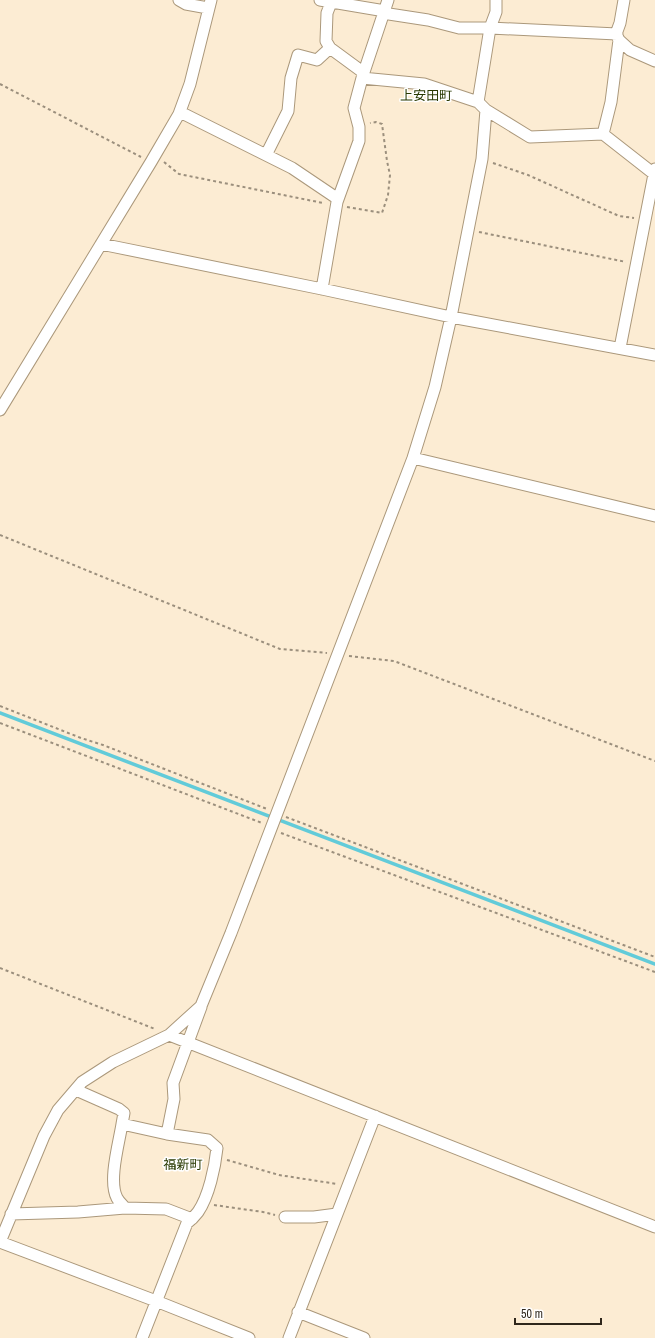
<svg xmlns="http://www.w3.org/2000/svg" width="655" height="1338" font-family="'Archivo Narrow','Noto Sans JP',sans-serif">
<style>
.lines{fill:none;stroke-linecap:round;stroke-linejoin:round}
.stream{stroke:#62cbd9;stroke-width:3.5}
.minor-casing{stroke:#ab987b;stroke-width:13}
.path{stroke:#9b8f7d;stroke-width:2;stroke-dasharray:3 3;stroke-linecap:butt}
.minor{stroke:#fff;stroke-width:11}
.labels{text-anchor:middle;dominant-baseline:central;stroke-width:3;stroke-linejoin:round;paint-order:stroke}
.quarter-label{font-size:13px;fill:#293901;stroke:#fff}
</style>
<rect width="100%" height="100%" fill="#fcecd3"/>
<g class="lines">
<path class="stream" d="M0,713l655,251"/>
<g class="minor-casing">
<path id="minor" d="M179,0l7,4 22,4
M320,0l65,11 4,3 39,6 31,8h31l127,6
M332,0l-5,13 -1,28 4,7 34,25
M388,0l-26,78 62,6 54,18
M624,0l-4,23 -4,11 3,6 11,10 25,11
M486,110l44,27 73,-3 51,40
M180,112l112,56 46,31
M603,134l8,-32 8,-62
M266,155l22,-44 3,-33 7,-23 19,5 13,-12
M101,244l221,45 129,28 204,38
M322,289l15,-87 22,-61v-14l-5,-19 8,-30
M620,348l35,-179
M0,410l151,-248 28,-48 11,-30 21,-84
M413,458l242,58
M169,1035l486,192
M76,1090l43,19 5,4 -2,11
M167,1134l7,-35 -1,-16 28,-76
M11,1214l67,-2 47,-4
M285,1217h29l23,-3
M0,1242l44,-106 14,-26 24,-28 31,-20 56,-27 32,-29 30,-73 182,-475 22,-71 16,-70 31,-158 4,-49 -8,-8 12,-74 6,-16v-12
M0,1242l156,59 93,37
M298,1312l66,26
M142,1338l45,-115c4,-3 8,-7 11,-11 11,-16 17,-45 19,-64l-9,-8 -41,-6 -45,-10c-3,19 -14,57 -5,74 2,4 6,7 8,10l41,1 26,10
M289,1338l86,-222"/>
</g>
<path class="path" d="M0,84l141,73
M164,162l15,12 144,29
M493,163l35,12 91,41 15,2
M347,207l35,6 6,-18 2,-20 -3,-14 -5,-37 -6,-2 -6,1
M479,232l147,30
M0,535l280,114 47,4
M349,656l45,5 261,100
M0,706l81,32 22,7 164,64
M0,723l262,100
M286,817l369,140
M281,833l374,139
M0,968l155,61
M227,1160l52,15 58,9
M214,1205l49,7 12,3"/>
<use href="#minor" class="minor"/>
</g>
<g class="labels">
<g class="quarter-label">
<text x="426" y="95">上安田町</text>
<text x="183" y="1164">福新町</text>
</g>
</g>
<path d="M515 1318v6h86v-6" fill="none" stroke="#2f271c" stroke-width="2"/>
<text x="521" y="1318" font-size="12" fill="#2f271c" stroke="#ffffff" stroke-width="3" paint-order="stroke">50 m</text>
</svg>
